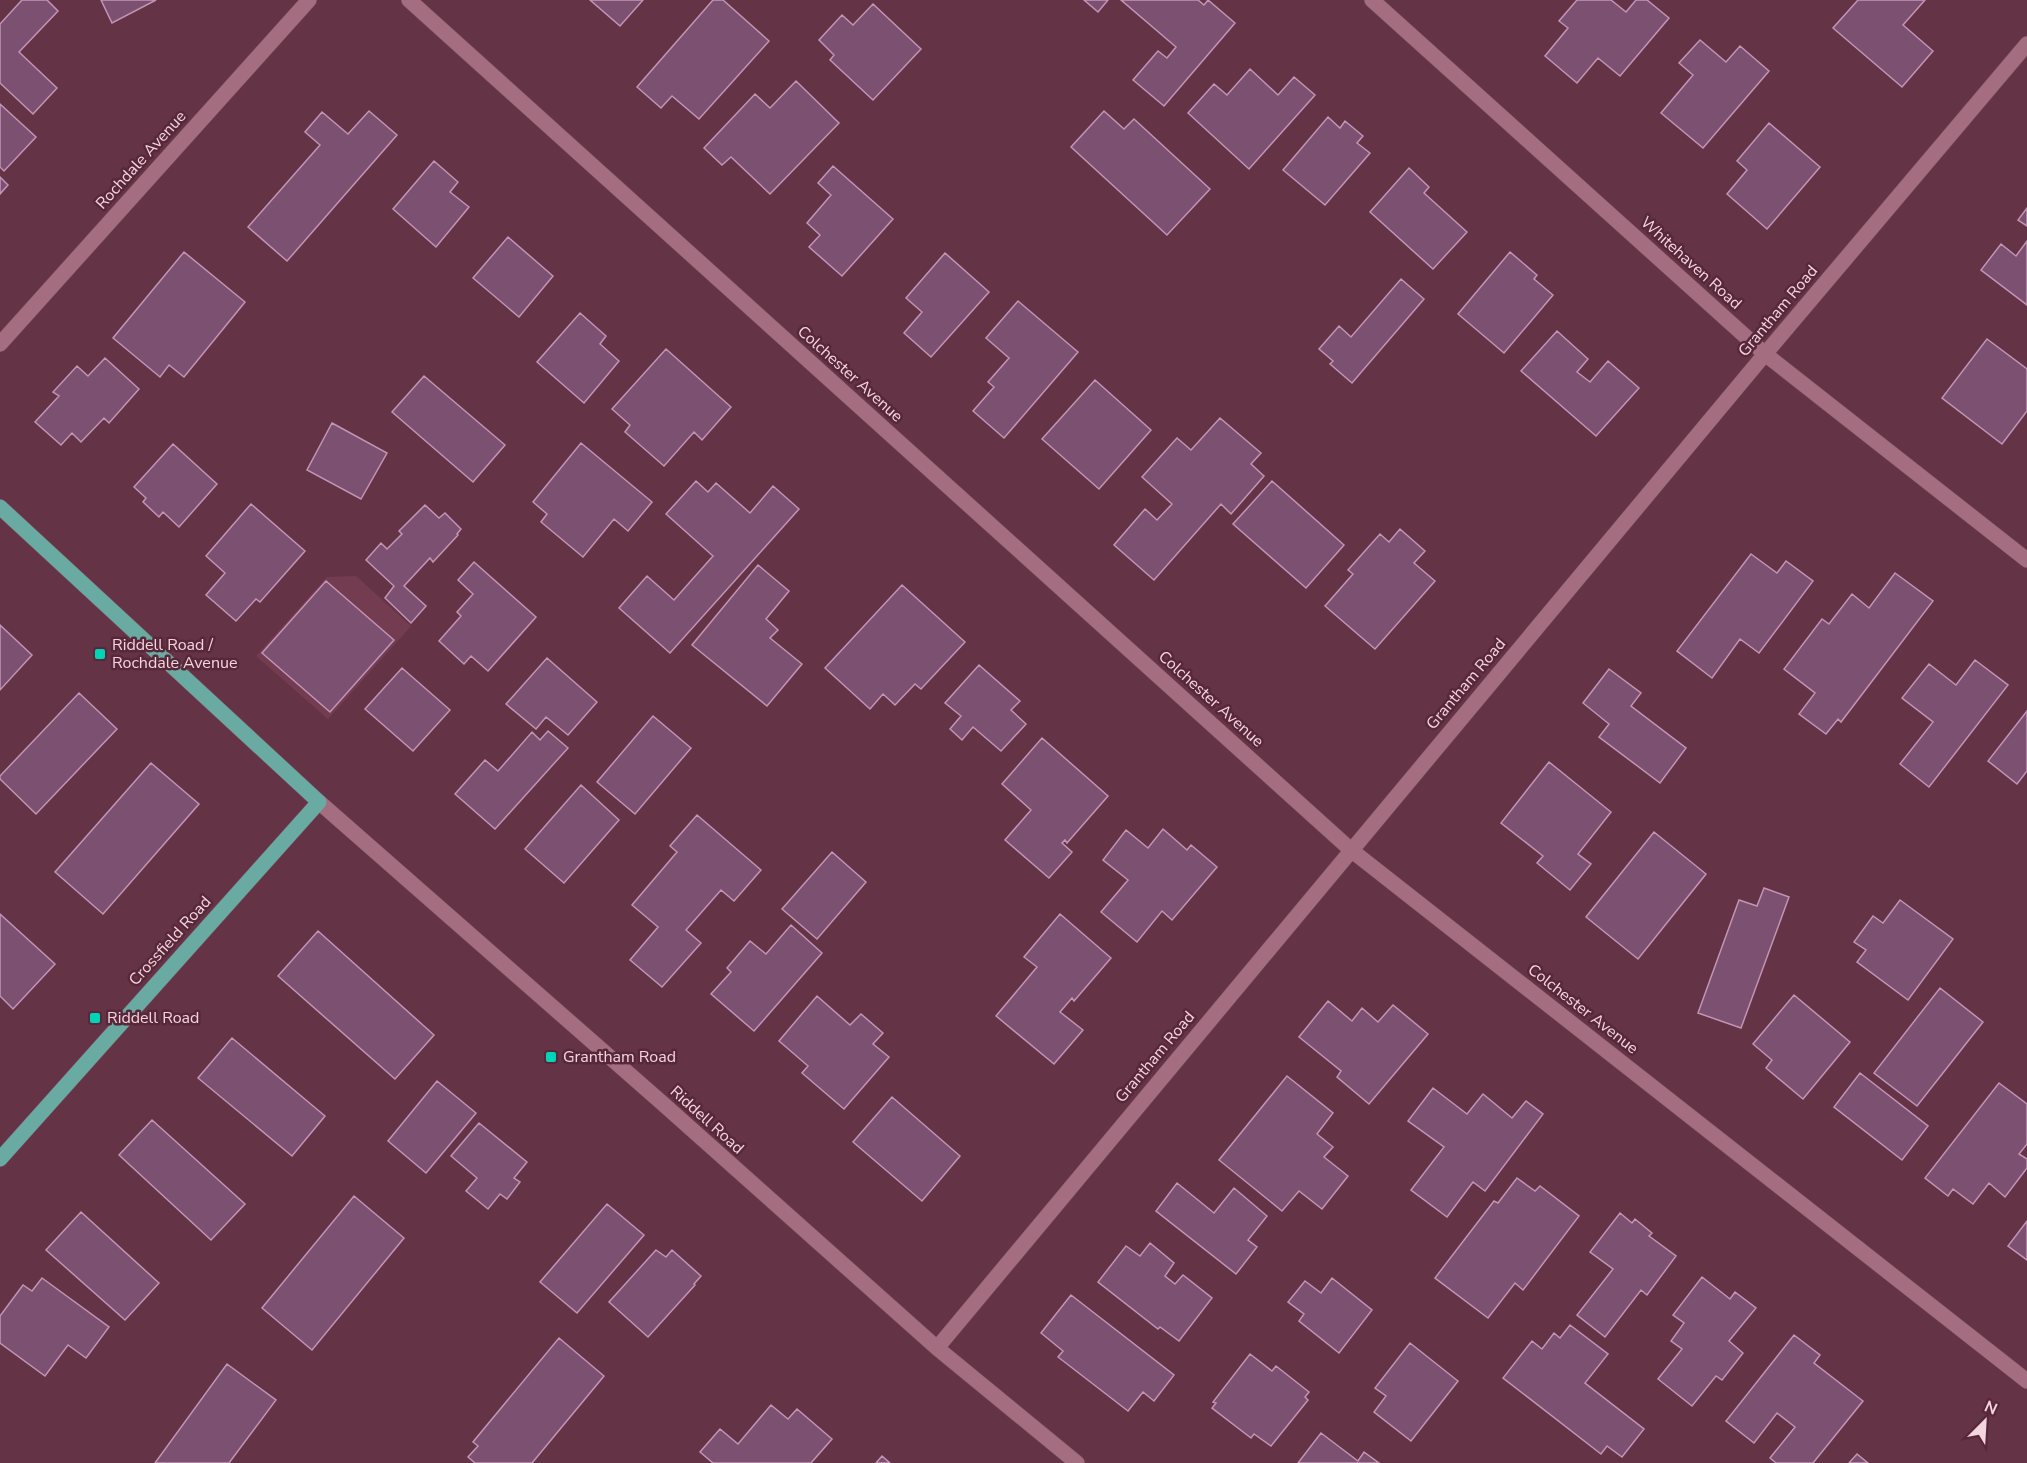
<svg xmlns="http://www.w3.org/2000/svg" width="2027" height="1463" font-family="'Nunito Sans',sans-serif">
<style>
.built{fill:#743c51}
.building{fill:#7c5070;stroke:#c494b5;stroke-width:1.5}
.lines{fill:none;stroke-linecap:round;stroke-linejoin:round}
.minor-casing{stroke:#7b5161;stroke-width:16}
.major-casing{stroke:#7b5161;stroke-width:16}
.minor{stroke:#a46d80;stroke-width:15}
.major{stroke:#69aaa2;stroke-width:15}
.poi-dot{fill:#00d5b7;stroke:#58283a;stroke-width:2}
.labels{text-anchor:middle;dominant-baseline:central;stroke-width:5;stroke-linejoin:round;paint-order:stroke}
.street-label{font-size:16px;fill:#f4d5de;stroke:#58283a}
.poi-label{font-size:16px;fill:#f4d5de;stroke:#58283a;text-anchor:start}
</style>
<rect width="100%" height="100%" fill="#643345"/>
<path class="built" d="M356,576l55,50 -83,93 -72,-63 71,-79z"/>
<path class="building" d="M22,0h25l11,11 -39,41 38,36 -24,26 -33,-31v-59z
M101,0h55l-44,23z
M590,0h53l-23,26z
M713,0h10l46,41 -70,78 -27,-23 -11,12 -24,-21z
M1084,0h24l-10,12z
M1121,0h77l6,5 4,-5 27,23 -71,83 -31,-26 25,-29 9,7 9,-11z
M1577,0h34l15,12 10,-12h11l22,18 -49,58 -22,-18 -21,25 -32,-27 23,-28 -9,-7z
M1858,0h67l-22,25 30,26 -31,36 -69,-59z
M873,4l48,45 -48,51 -43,-40 4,-5 -15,-15 23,-25 11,10z
M1700,40l26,22 14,-16 29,25 -66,77 -42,-35 32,-38 -14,-12z
M1250,69l28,26 16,-18 21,18 -66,74 -61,-56 26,-29 13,11z
M796,81l43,42 -69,71 -39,-37 -9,8 -18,-17 51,-54 15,14z
M0,104l36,33 -32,34 -4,-4z
M369,111l28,24 -110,126 -39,-34 72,-82 -15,-13 17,-20 26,22z
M1104,111l20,18 10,-10 76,70 -43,46 -96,-88z
M1328,117l12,11 5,-7 18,15 -6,7 13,10 -45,52 -42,-35z
M1769,123l51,44 -53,62 -40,-35 20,-24 -10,-9z
M434,161l24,21 -8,10 19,15 -33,40 -43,-38z
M833,166l60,53 -51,57 -33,-29 11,-12 -13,-12 24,-28 -13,-12z
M1409,168l20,19 -5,6 43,39 -34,37 -63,-57z
M0,177l8,8 -8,9z
M2027,208v18l-9,-6z
M508,237l45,39 -34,41 -46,-39z
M2027,241v64l-46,-35 20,-26 15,12z
M184,252l61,50 -61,75 -15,-12 -9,12 -47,-39z
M1510,252l27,23 -3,4 19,16 -49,58 -46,-39z
M945,253l44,39 -58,65 -27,-24 18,-21 -16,-14z
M1401,279l23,20 -72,84 -22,-19 3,-3 -14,-12 20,-23 12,11z
M1018,301l60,51 -74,86 -31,-27 21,-24 -6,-5 21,-24 -23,-20z
M580,313l26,23 -6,8 19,17 -35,42 -47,-41z
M1557,331l31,28 -11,13 13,10 18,-21 31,27 -43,48 -75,-65z
M1987,339l40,30v42l-25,33 -60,-46z
M666,349l65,58 -29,33 -8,-8 -30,34 -39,-34 5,-7 -18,-16z
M105,358l34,31 -30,34 -5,-5 -23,24 -9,-9 -11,12 -26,-23 24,-26 -6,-4 24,-26 11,10z
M424,376l81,69 -32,37 -81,-70z
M1095,380l56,50 -52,59 -57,-50z
M1220,418l41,35 -10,11 13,12 -33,38 -10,-10 -67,76 -40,-35 31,-36 12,11 15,-16 -30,-27 35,-39 14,12z
M332,423l55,30 -26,46 -54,-29z
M581,443l71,59 -24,29 -14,-12 -31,38 -42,-35 6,-8 -14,-12z
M173,444l44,40 -38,43 -16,-15 -4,5 -16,-15 3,-4 -12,-11z
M696,481l12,11 8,-9 34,30 23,-27 26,23 -129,144 -51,-45 28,-32 27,24 39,-44 -47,-42z
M1272,481l72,64 -38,43 -73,-64z
M251,504l54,47 -45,51 -4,-3 -20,22 -30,-26 19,-22 -19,-17z
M425,505l14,13 6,-5 16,16 -4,5 1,1 -25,27 -3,-4 -26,28 22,20 -15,17 -26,-25 9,-12 -28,-26 15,-17 6,6 15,-15 -3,-3z
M1400,529l25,22 -11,12 21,18 -60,68 -50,-43 28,-32 -5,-4 32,-36 9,8z
M1751,554l26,19 9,-12 27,20 -54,72 -19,-14 -28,39 -35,-27z
M474,562l62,55 -48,54 -17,-15 -7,8 -25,-23 22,-25 -4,-4 16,-18 -15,-14z
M758,565l31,26 -23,28 12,11 -8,8 32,26 -35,42 -75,-61z
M1895,573l38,28 -92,121 -3,-3 -12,15 -27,-20 16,-21 -31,-24 38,-50 7,5 23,-30 17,14z
M326,581l68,59 -64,72 -68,-59z
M902,585l63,57 -44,47 -6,-5 -20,21 -12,-11 -13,15 -45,-41z
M0,625l32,30 -32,35z
M547,658l50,44 -29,33 -22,-18 -10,12 -30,-25z
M1975,660l33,25 -79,102 -29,-23 33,-42 -31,-24 27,-34 27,21z
M979,665l41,36 -9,9 15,14 -25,27 -28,-24 -11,13 -12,-11 11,-13 -16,-13z
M402,668l48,42 -37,41 -48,-42z
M1609,669l32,24 -10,13 55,42 -26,35 -61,-46 10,-13 -26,-21z
M79,693l38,36 -81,85 -36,-35v-3z
M2027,711v60l-10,13 -29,-23z
M653,716l38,32 -56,66 -38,-32z
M548,731l20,17 -73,81 -40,-35 30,-34 13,11 34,-39 8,8z
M1042,738l66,58 -41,47 -2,-3 -3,3 10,9 -23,26 -44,-38 26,-30 -29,-26z
M1549,762l62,50 -33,42 13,10 -21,26 -33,-27 6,-7 -42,-33z
M151,763l48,41 -96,110 -48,-42z
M581,785l38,35 -55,63 -39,-34z
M697,815l64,55 -27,31 -13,-11 -35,40 15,13 -39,44 -32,-27 28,-33 -26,-22 45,-53 -7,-6z
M1163,829l24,21 4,-5 26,22 -45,53 -10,-9 -25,31 -36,-30 27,-32 -25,-20 23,-30 22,18z
M1654,832l52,42 -68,85 -52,-42z
M832,852l34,30 -49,57 -35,-30z
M1764,888l25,9 -48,131 -43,-15 41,-113 18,6z
M1900,900l53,39 -45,61 -51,-38 9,-12 -12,-8 19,-26 10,7z
M0,914l55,50 -42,45 -13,-13z
M1060,914l51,44 -37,43 -2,-3 -12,14 23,18 -29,34 -58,-48 41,-49 -13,-10z
M791,925l31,28 -68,78 -43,-37 20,-22 -4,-4 23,-27 16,13z
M318,931l116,104 -39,44 -117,-103z
M1940,988l43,34 -66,84 -43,-33z
M1794,995l56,47 -47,57 -37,-31 6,-8 -19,-16z
M817,996l33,29 11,-11 22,19 -10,11 16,13 -45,52 -42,-36 6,-7 -29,-25z
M1328,1001l24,20 10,-13 16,14 15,-17 35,29 -59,70 -32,-27 4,-6 -42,-34z
M232,1038l93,78 -33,40 -94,-78z
M1860,1073l68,53 -26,34 -68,-53z
M1287,1076l46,37 -16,21 16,13 -9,10 24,19 -26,33 -23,-18 -17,20 -63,-51z
M437,1081l39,32 -50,60 -38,-32z
M1999,1083l28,21v40l-8,10 8,5v9l-22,29 -16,-14 -16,21 -20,-15 -5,7 -23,-18z
M1433,1088l34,26 16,-20 29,24 14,-17 17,13 -58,77 -12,-9 -26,35 -36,-27 33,-43 -36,-26z
M892,1097l68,59 -38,45 -69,-59z
M152,1120l93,84 -34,36 -92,-85z
M479,1123l48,39 -13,16 6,4 -13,17 -7,-5 -12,15 -22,-18 11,-13 -26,-22z
M1517,1178l18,13 5,-5 39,30 -56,74 -8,-7 -27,35 -53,-40 59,-77 4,2z
M1177,1183l37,30 20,-25 33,28 -19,24 9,7 -21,27 -80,-63z
M354,1196l50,42 -92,112 -50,-42z
M607,1204l37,31 -67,78 -37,-31z
M81,1212l78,71 -34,37 -79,-70z
M1620,1213l12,10 3,-4 17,14 -3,3 27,20 -29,39 -6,-5 -36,47 -28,-22 36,-46 -23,-17z
M2027,1221v39l-19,-14z
M1150,1243l24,20 -9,13 10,8 8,-9 29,23 -33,43 -19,-14 -2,2 -60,-47 28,-36 14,10z
M656,1250l10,7 6,-7 29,26 -7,8 1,1 -47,52 -39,-35z
M1702,1277l28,22 5,-7 21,16 -27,33 14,12 -21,27 -6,-4 -24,30 -34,-27 24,-30 -11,-8 13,-18 -11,-8z
M42,1278l67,49 -23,31 -18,-13 -23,31 -45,-33v-27l23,-31 9,6z
M1332,1278l40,32 -33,43 -40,-32 5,-7 -16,-12 17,-21 16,12z
M1071,1295l103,80 -20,26 -11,-9 -15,19 -70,-54 5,-6 -22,-18z
M1570,1325l38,29 -23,29 59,46 -22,28 -15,-11 -6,8 -98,-76 29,-37 10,8 12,-16 6,5z
M1794,1335l26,20 -6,8 49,38 -50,62h-37l-6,-5 25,-31 -18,-14 -23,30 -28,-22z
M559,1338l45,38 -72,87h-57l-7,-6 10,-11 -5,-4z
M1410,1343l48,38 -47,60 -37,-29 12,-16 -11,-8z
M1250,1354l22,17 4,-5 33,26 -4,5 3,3 -37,46 -17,-12 -3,4 -39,-30 4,-5 -3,-1z
M227,1364l49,36 -47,63h-74z
M771,1405l17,14 9,-10 35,30 -21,24h-98l-13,-11 20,-23 18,15z
M1321,1433l37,28 6,-9 15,11h-81z
M1857,1454l11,9h-19z
M882,1456l8,7h-14z"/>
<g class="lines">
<g class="minor-casing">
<path id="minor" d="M409,0l942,850 676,531
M1372,0l393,354 262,206
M0,344l309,-344
M319,802l342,300 276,246 140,115
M937,1348l828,-994 262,-310"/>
</g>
<g class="major-casing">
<path id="major" d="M0,507l319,295 -319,357"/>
</g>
<use href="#minor" class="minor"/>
<use href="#major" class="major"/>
</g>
<g class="poi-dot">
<rect x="94" y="648" width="12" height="12" rx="3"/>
<rect x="89" y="1012" width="12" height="12" rx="3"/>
<rect x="545" y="1051" width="12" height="12" rx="3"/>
</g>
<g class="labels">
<g class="street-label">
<text transform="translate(141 160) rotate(-48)">Rochdale Avenue</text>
<text transform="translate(1691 263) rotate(42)">Whitehaven Road</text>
<text transform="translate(1778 311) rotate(-50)">Grantham Road</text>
<text transform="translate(850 374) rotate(42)">Colchester Avenue</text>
<text transform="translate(1466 684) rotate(-50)">Grantham Road</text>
<text transform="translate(1211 699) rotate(42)">Colchester Avenue</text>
<text transform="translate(170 941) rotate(-48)">Crossfield Road</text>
<text transform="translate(1583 1009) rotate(38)">Colchester Avenue</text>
<text transform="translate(1155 1057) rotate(-50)">Grantham Road</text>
<text transform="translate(707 1120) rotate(42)">Riddell Road</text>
</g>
<g class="poi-label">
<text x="112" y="645">Riddell Road /<tspan x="112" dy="18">Rochdale Avenue</tspan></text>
<text x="107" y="1018">Riddell Road</text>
<text x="563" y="1057">Grantham Road</text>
</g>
</g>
<g transform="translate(1985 1421) rotate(24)" stroke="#58283a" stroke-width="4.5" paint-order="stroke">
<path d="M0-4.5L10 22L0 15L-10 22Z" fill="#f4d5de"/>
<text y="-9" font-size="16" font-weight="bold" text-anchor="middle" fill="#f4d5de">N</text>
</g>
</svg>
